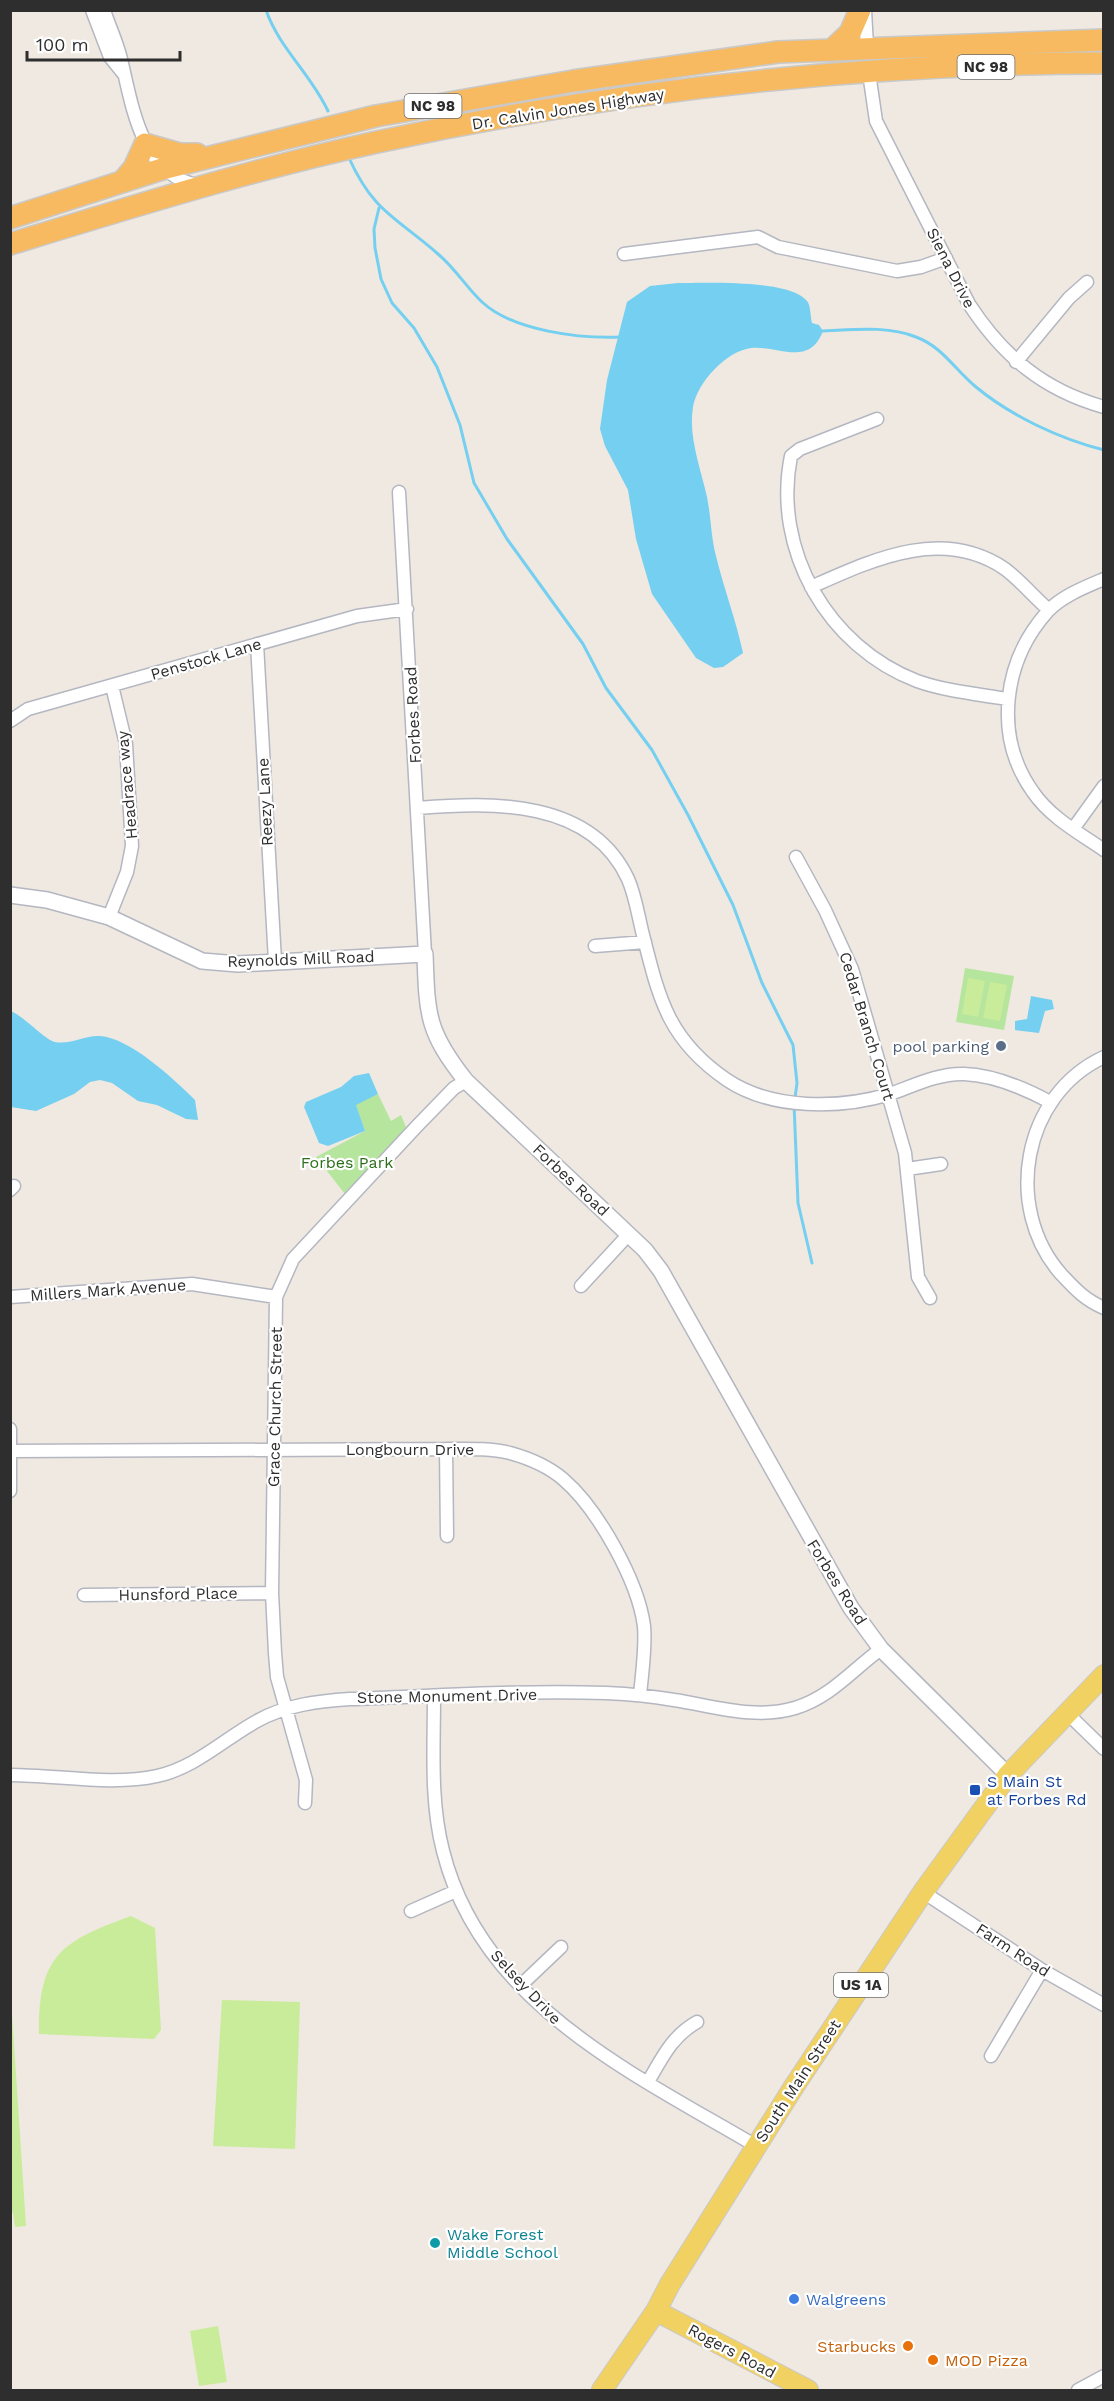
<svg xmlns="http://www.w3.org/2000/svg" width="1114" height="2401" font-family="'Work Sans',sans-serif">
<style>
.green{fill:#b6e59e}
.pitch{fill:#c9ec9a}
.water{fill:#75cff0}
.lines{fill:none;stroke-linecap:round;stroke-linejoin:round}
.stream{stroke:#75cff0;stroke-width:3}
.minor-casing{stroke:#b4b7c1;stroke-width:15}
.tertiary-casing{stroke:#b4b7c1;stroke-width:18}
.primary-casing{stroke:#c9c9c9;stroke-width:22}
.trunk-casing{stroke:#c9c9c9;stroke-width:24}
.minor{stroke:#fff;stroke-width:12}
.tertiary{stroke:#fff;stroke-width:15}
.primary{stroke:#f2d163;stroke-width:20}
.trunk{stroke:#f8ba60;stroke-width:21}
.service-dot{fill:#5c6f8a;stroke:#fff;stroke-width:2}
.transit-dot{fill:#1a4fb4;stroke:#fff;stroke-width:2}
.culture-dot{fill:#0f9aa8;stroke:#fff;stroke-width:2}
.shop-dot{fill:#3f7fe0;stroke:#fff;stroke-width:2}
.food-dot{fill:#e8710a;stroke:#fff;stroke-width:2}
.labels{text-anchor:middle;dominant-baseline:central;stroke-width:4.5;stroke-linejoin:round;paint-order:stroke}
.shield{fill:#fff;stroke:#6d6d6d;stroke-width:1.5}
.shield-label{font-size:15px;font-weight:bold;fill:#2e2e2e}
.street-label{font-size:16px;fill:#2e2e2e;stroke:#fff}
.service-label{font-size:16px;fill:#4e5e75;stroke:#fff;text-anchor:end}
.park-label{font-size:16px;fill:#2c6e1b;stroke:#fff}
.transit-label{font-size:16px;fill:#164399;stroke:#fff;text-anchor:start}
.culture-label{font-size:16px;fill:#0d838f;stroke:#fff;text-anchor:start}
.shop-label{font-size:16px;fill:#366cbe;stroke:#fff;text-anchor:start}
.food-label{font-size:16px;fill:#c56008;stroke:#fff;text-anchor:end}
</style>
<rect width="100%" height="100%" fill="#efe9e1"/>
<path class="green" d="M965,968l49,8 -10,54 -48,-8z
M378,1094l13,27 10,-6 5,12 -3,6 -58,61 -29,-37 49,-26 -10,-27z"/>
<path class="pitch" d="M968,978l17,3 -7,36 -16,-3z
M990,982l17,3 -7,36 -17,-3z
M131,1916l24,12 6,102 -7,9 -115,-5c-1,-79 23,-93 92,-118z
M11,1998l15,228 -11,1 -2,-15 -3,3z
M222,2000l78,2 -5,147 -82,-3z
M218,2326l9,56 -28,4 -9,-55z"/>
<path class="water" d="M678,283c26,0 112,-4 129,18 4,5 3,15 5,22l7,2 4,6c-14,37 -46,14 -72,17 -25,3 -54,35 -58,59 -5,30 8,62 14,90 4,20 4,40 9,59 8,33 20,64 27,97l-20,14 -9,1 -18,-10 -44,-64 -16,-55 -8,-49 -23,-44 -5,-17 7,-49 20,-78 23,-16z
M1031,996l21,4 2,9 -9,2 -6,22 -24,-3v-9l12,-2z
M11,1011c15,7 34,29 44,31 16,3 30,-7 45,-6 30,2 74,43 95,64l3,20 -12,-1 -29,-14 -19,-4 -26,-18 -12,-3 -10,2 -16,12 -38,17 -25,-4z
M369,1073l9,21 -22,11 9,26 -37,15 -9,-3 -15,-36 2,-5 35,-15 13,-11z"/>
<g class="lines">
<path class="stream" d="M266,10c13,38 45,64 62,101
M349,158c25,55 47,59 89,96 17,14 28,33 44,48 31,29 99,37 140,35
M379,208l-5,21 1,19 6,31 11,24 22,25 23,39 23,58 14,58 33,56 76,105 23,44 46,62 36,65 45,90 29,78 31,62 4,38 -2,15
M820,331c31,-1 67,-6 96,6 27,10 39,33 60,50 35,29 84,52 128,63
M794,1104l4,99 14,60"/>
<g class="minor-casing">
<path id="minor" d="M92,10l18,47 13,16
M104,10c5,16 13,32 17,49 11,46 20,116 77,126
M865,10l2,37
M869,73l7,48 93,183c34,52 74,86 135,103
M624,254l134,-17 20,10 119,24 24,-4 25,-9
M1016,362l53,-64 18,-16
M877,419l-77,30 -9,7c-19,94 37,191 126,225 28,10 60,13 90,18
M399,492l26,462
M1104,579c-19,8 -42,17 -56,32 -45,50 -55,125 -15,181 17,25 46,41 71,58
M811,587c61,-27 131,-61 194,-18 16,12 29,28 44,41
M257,644l18,317
M10,721l18,-12 329,-93 50,-7
M418,808c74,-6 173,-9 210,71 7,16 10,35 14,52 17,67 25,108 85,149 45,30 113,29 163,14 23,-8 49,-21 74,-20 30,1 60,14 86,28
M1073,829l31,-43
M796,857l29,53 27,59 53,184 13,124 12,21
M109,917l18,-45 5,-26 -6,-102 -14,-58
M595,946l50,-4
M1104,1057c-82,38 -101,151 -43,217 14,15 24,26 43,34
M907,1169l34,-5
M10,1190l4,-4
M581,1286l48,-52
M10,1297l182,-13 84,13
M10,1429v62
M446,1449l1,87
M10,1451l436,-2c21,0 43,-1 64,4 18,5 39,14 53,26 35,30 75,102 81,147 2,22 -2,47 -4,69
M84,1595l188,-2
M434,1696c0,51 -4,105 9,155 38,152 189,222 313,295
M1066,1712l38,37
M10,1775c47,0 102,11 147,1 38,-8 67,-37 100,-55 28,-16 62,-20 93,-22 85,-3 171,-9 256,-6 22,1 45,3 68,7 40,6 81,20 121,8 36,-11 57,-38 86,-59
M305,1803l1,-23 -29,-103 -2,-24 -3,-60 4,-296 17,-38 125,-134 36,-37 12,-7
M923,1892l119,78 62,35
M411,1911l45,-20
M520,1986l41,-39
M991,2056l51,-86
M648,2082c14,-24 24,-46 49,-60
M1078,2390l26,-14"/>
</g>
<g class="tertiary-casing">
<path id="tertiary" d="M10,895l37,5 62,17 93,44 36,3 187,-10c2,61 2,78 41,127l179,169 16,21 190,337 30,41 127,126"/>
</g>
<g class="primary-casing">
<path id="primary" d="M656,2311l152,79
M602,2390l54,-79 14,-27 123,-196 130,-196 85,-117 96,-100"/>
</g>
<g class="trunk-casing">
<path id="trunk" d="M833,49l17,-16 10,-23
M122,182l12,-14 11,-24 35,10h17
M10,218l152,-49 214,-53 197,-35 205,-29 326,-12
M10,244c121,-37 243,-75 367,-102 237,-51 483,-79 727,-79"/>
</g>
<use href="#minor" class="minor"/>
<use href="#tertiary" class="tertiary"/>
<use href="#primary" class="primary"/>
<use href="#trunk" class="trunk"/>
</g>
<circle class="service-dot" cx="1001" cy="1046" r="6"/>
<rect class="transit-dot" x="969" y="1784" width="12" height="12" rx="3"/>
<circle class="culture-dot" cx="435" cy="2243" r="6"/>
<circle class="shop-dot" cx="794" cy="2299" r="6"/>
<g class="food-dot">
<circle cx="908" cy="2346" r="6"/>
<circle cx="933" cy="2360" r="6"/>
</g>
<g class="labels">
<g class="shield">
<rect x="957.5" y="55" width="57" height="24" rx="4.5"/>
<rect x="404.5" y="94" width="57" height="24" rx="4.5"/>
<rect x="834" y="1973" width="54" height="24" rx="4.5"/>
</g>
<g class="shield-label">
<text x="986" y="67">NC 98</text>
<text x="433" y="106">NC 98</text>
<text x="861" y="1985">US 1A</text>
</g>
<g class="street-label">
<text transform="translate(568 109) rotate(-9)">Dr. Calvin Jones Highway</text>
<text transform="translate(951 268) rotate(63)">Siena Drive</text>
<text transform="translate(206 659) rotate(-16)">Penstock Lane</text>
<text transform="translate(413 715) rotate(-93)">Forbes Road</text>
<text transform="translate(127 785) rotate(-95)">Headrace way</text>
<text transform="translate(265 802) rotate(-93)">Reezy Lane</text>
<text transform="translate(301 959) rotate(-2)">Reynolds Mill Road</text>
<text transform="translate(867 1026) rotate(73)">Cedar Branch Court</text>
<text transform="translate(571 1180) rotate(43)">Forbes Road</text>
<text transform="translate(108 1290) rotate(-4)">Millers Mark Avenue</text>
<text transform="translate(275 1407) rotate(-89)">Grace Church Street</text>
<text x="410" y="1449">Longbourn Drive</text>
<text transform="translate(837 1582) rotate(58)">Forbes Road</text>
<text transform="translate(178 1594) rotate(-1)">Hunsford Place</text>
<text transform="translate(447 1696) rotate(-1)">Stone Monument Drive</text>
<text transform="translate(1013 1950) rotate(33)">Farm Road</text>
<text transform="translate(526 1987) rotate(47)">Selsey Drive</text>
<text transform="translate(798 2081) rotate(-57)">South Main Street</text>
<text transform="translate(732 2351) rotate(28)">Rogers Road</text>
</g>
<g class="service-label">
<text x="989" y="1046">pool parking</text>
</g>
<g class="park-label">
<text x="347" y="1162">Forbes Park</text>
</g>
<g class="transit-label">
<text x="987" y="1781">S Main St<tspan x="987" dy="18">at Forbes Rd</tspan></text>
</g>
<g class="culture-label">
<text x="447" y="2234">Wake Forest<tspan x="447" dy="18">Middle School</tspan></text>
</g>
<g class="shop-label">
<text x="806" y="2299">Walgreens</text>
</g>
<g class="food-label">
<text x="896" y="2346">Starbucks</text>
<text x="945" y="2360" text-anchor="start">MOD Pizza</text>
</g>
</g>
<rect width="1114" height="2401" fill="none" stroke="#2e2e2e" stroke-width="24"/>
<path d="M27 51v9h153v-9" fill="none" stroke="#2e2e2e" stroke-width="3"/>
<text x="36" y="51" font-size="18" fill="#2e2e2e" stroke="#ffffff" stroke-width="4.5" paint-order="stroke">100 m</text>
</svg>
